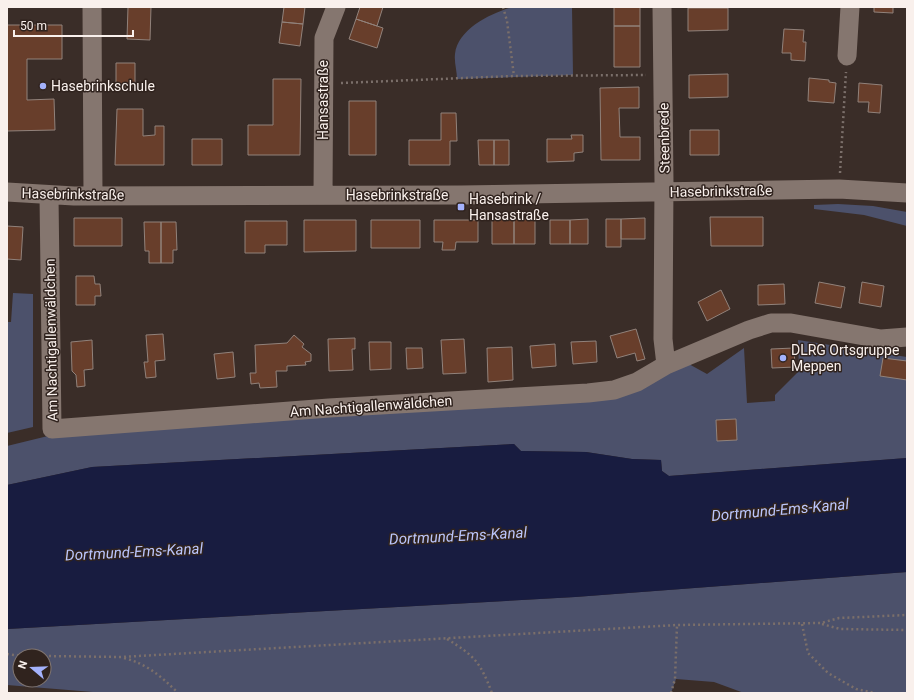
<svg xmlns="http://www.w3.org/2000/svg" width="914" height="700" font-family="Roboto,sans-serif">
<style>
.green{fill:#4c516b;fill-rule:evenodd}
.water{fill:#181c40}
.building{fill:#683e2b;stroke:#91827b}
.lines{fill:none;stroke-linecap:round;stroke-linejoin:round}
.path{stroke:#7b6f6a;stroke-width:2.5;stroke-dasharray:2 3;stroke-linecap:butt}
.minor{stroke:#85766f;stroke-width:19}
.poi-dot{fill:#a4b2fc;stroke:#30231e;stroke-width:1.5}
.labels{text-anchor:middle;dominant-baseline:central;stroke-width:3;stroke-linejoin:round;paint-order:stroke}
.poi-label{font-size:14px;fill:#f9f0ec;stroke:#30231e;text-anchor:start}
.street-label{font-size:14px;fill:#f9f0ec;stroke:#30231e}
.water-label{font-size:15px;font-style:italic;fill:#bbc6fd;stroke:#30231e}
</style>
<rect width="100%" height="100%" fill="#3a2d28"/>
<path class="green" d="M513,7h59l1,68 -116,4c0,-8 -3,-17 -2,-25 3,-25 36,-41 58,-47z
M838,204l35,2 34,6v14l-43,-11 -50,-6v-4z
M13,293l20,1v133l-26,6v-111h4z
M798,340l109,17v101l-238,18 -7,-5 -1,-11 -29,-1 -46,-7 -65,-1 -7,-7 -422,23 -85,18v-39l45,-11 537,-36 98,-36 20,11 37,-26 3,55 28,-2v-6l24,-24z
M907,572v121h-163l-30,-11 -38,-3 -5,14h-566l-98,-8v-56l568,-32zM20,656h24v24h-24z"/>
<path class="water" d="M514,444l7,7 65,1 46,7 29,1 1,11 7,5 238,-18v114l-332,25 -568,32v-144l85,-18z"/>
<path class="building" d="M128,7h23l-1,33 -23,-1z
M284,7h21l-2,17 -21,-2z
M360,7h23l-6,19 -21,-7z
M614,7h26v19h-26z
M874,7h19v6l-19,-1z
M688,8h40v22l-40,1z
M356,19l27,9 -6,20 -28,-9z
M282,22l21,2 -3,22 -21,-3z
M7,25h55v34h-35v41l27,-1 1,31 -48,1z
M614,26h26v41h-26z
M784,29l20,1 -1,12h3l-1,19 -14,-1v-7h-9z
M116,63h19v24h-19z
M728,74v23l-39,1v-23z
M809,78l20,2v2l7,1 -2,20 -26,-2z
M273,79h28l-1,76h-52v-30h25z
M859,83l23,2 -2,28 -12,-1 1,-10h-11z
M639,87v21h-20l1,29h20v23h-39l-1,-72z
M349,101h27v54h-27z
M117,109h26v27l12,-1v-9h9v39h-49z
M441,113h15l1,28h-7v24h-41v-25h32z
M690,130h29v25h-29z
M571,135h12v17l-9,1v8l-27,1v-23h25z
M192,139h30v26h-30z
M478,140h16v25h-15z
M494,140h15v25h-15z
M710,217h53v29h-52z
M74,218h48v28h-48z
M645,218v21h-24v-20z
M492,219h22v25h-22z
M514,219h21v25h-21z
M588,219v25h-18v-24z
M606,219h15v28h-15z
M304,220h52v31l-52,1z
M371,220h49v28h-49z
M434,220h44v22h-22l-1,8h-13l1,-8h-9z
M550,220h20v24h-20z
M245,221h42v24h-22v8h-20z
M144,222h17v41h-12v-12h-4z
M161,222h15l1,28h-4v13h-12z
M7,226l16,1 -2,33 -14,-1z
M76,276h18l1,8h5l1,12h-6v9h-19z
M819,282l26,5 -4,21 -26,-5z
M862,282l22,4 -3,21 -22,-4z
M784,284l1,20 -27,1v-20z
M721,290l9,19 -23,12 -9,-19z
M636,329l9,30 -8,2 -2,-8 -18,5 -7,-22z
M163,334l2,26 -10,1 1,16 -10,1 -2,-16h4l-2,-27z
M294,335l10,9 -2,3 9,7v7l-6,1 1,3 -19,1v5h-11l1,16 -17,1 -1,-5 -8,1 -1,-11h6l-1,-28 32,-2z
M355,338v11h-3l1,21 -24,1 -1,-32z
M464,339l2,34 -23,1 -2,-34z
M92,340l1,29 -9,1 1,16 -8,1 -1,-12 -4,-4 -1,-29z
M596,341l1,21 -24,2 -2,-22z
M369,342h22v27l-21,1z
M555,344l1,22 -24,2 -2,-22z
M512,347l1,33 -25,2 -1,-34z
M406,348h16l1,20 -16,1z
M794,348l1,19 -23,1 -1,-19z
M233,352l2,25 -18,2 -3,-25z
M883,358l24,3v19l-27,-4z
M736,419l1,21 -20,1 -1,-21z"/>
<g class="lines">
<path class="path" d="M503,7l4,14 7,55
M341,83l173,-7 132,-1
M840,173l6,-101
M802,624l6,29 20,20 28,16 19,4
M822,624l18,5 67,1
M447,639c28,17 33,23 45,54
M7,654l15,2
M44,656l77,1 556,-32 144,-2 18,-5 68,-3
M124,658c23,6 37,18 54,35
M671,693l4,-14 2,-54"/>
<path class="minor" d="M92,7l1,189
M662,7l2,175 -1,157 3,26
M847,56l3,-49
M7,192l67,4 387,-1 378,-6 68,4
M323,195l1,-157 12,-31
M49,196l3,233 277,-21 259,-15 26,-3 23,-8 29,-17 83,-35 22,-7h20l90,16 26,-2"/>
</g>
<g class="poi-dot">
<circle cx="43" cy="86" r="4"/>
<rect x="457" y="203" width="8" height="8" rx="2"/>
<circle cx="783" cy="358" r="4"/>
</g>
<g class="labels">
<g class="poi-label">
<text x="51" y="86">Hasebrinkschule</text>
<text x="469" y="199">Hasebrink /<tspan x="469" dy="16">Hansastraße</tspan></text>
<text x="791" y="350">DLRG Ortsgruppe<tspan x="791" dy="16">Meppen</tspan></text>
</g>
<g class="street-label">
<text transform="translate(323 100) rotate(-90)">Hansastraße</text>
<text transform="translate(664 138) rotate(-91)">Steenbrede</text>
<text transform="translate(721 191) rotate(-1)">Hasebrinkstraße</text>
<text transform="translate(73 194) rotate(1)">Hasebrinkstraße</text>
<text x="397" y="195">Hasebrinkstraße</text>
<text transform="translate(51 340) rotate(-91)">Am Nachtigallenwäldchen</text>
<text transform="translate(371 406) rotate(-4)">Am Nachtigallenwäldchen</text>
</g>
<g class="water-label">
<text transform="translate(780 510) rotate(-5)">Dortmund-Ems-Kanal</text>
<text transform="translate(458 536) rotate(-3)">Dortmund-Ems-Kanal</text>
<text transform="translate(134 552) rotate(-3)">Dortmund-Ems-Kanal</text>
</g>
</g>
<rect width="914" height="700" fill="none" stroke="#f9f0ec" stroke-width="16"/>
<g transform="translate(32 668) rotate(289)"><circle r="19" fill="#30231e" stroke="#807570"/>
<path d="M0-3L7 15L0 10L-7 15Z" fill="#a4b2fc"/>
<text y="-6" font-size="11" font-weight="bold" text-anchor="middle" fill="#f9f0ec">N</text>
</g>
<path d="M14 30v6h119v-6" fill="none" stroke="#f9f0ec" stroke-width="2"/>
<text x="20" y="30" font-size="12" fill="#f9f0ec" stroke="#30231e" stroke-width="3" paint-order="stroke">50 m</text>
</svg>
